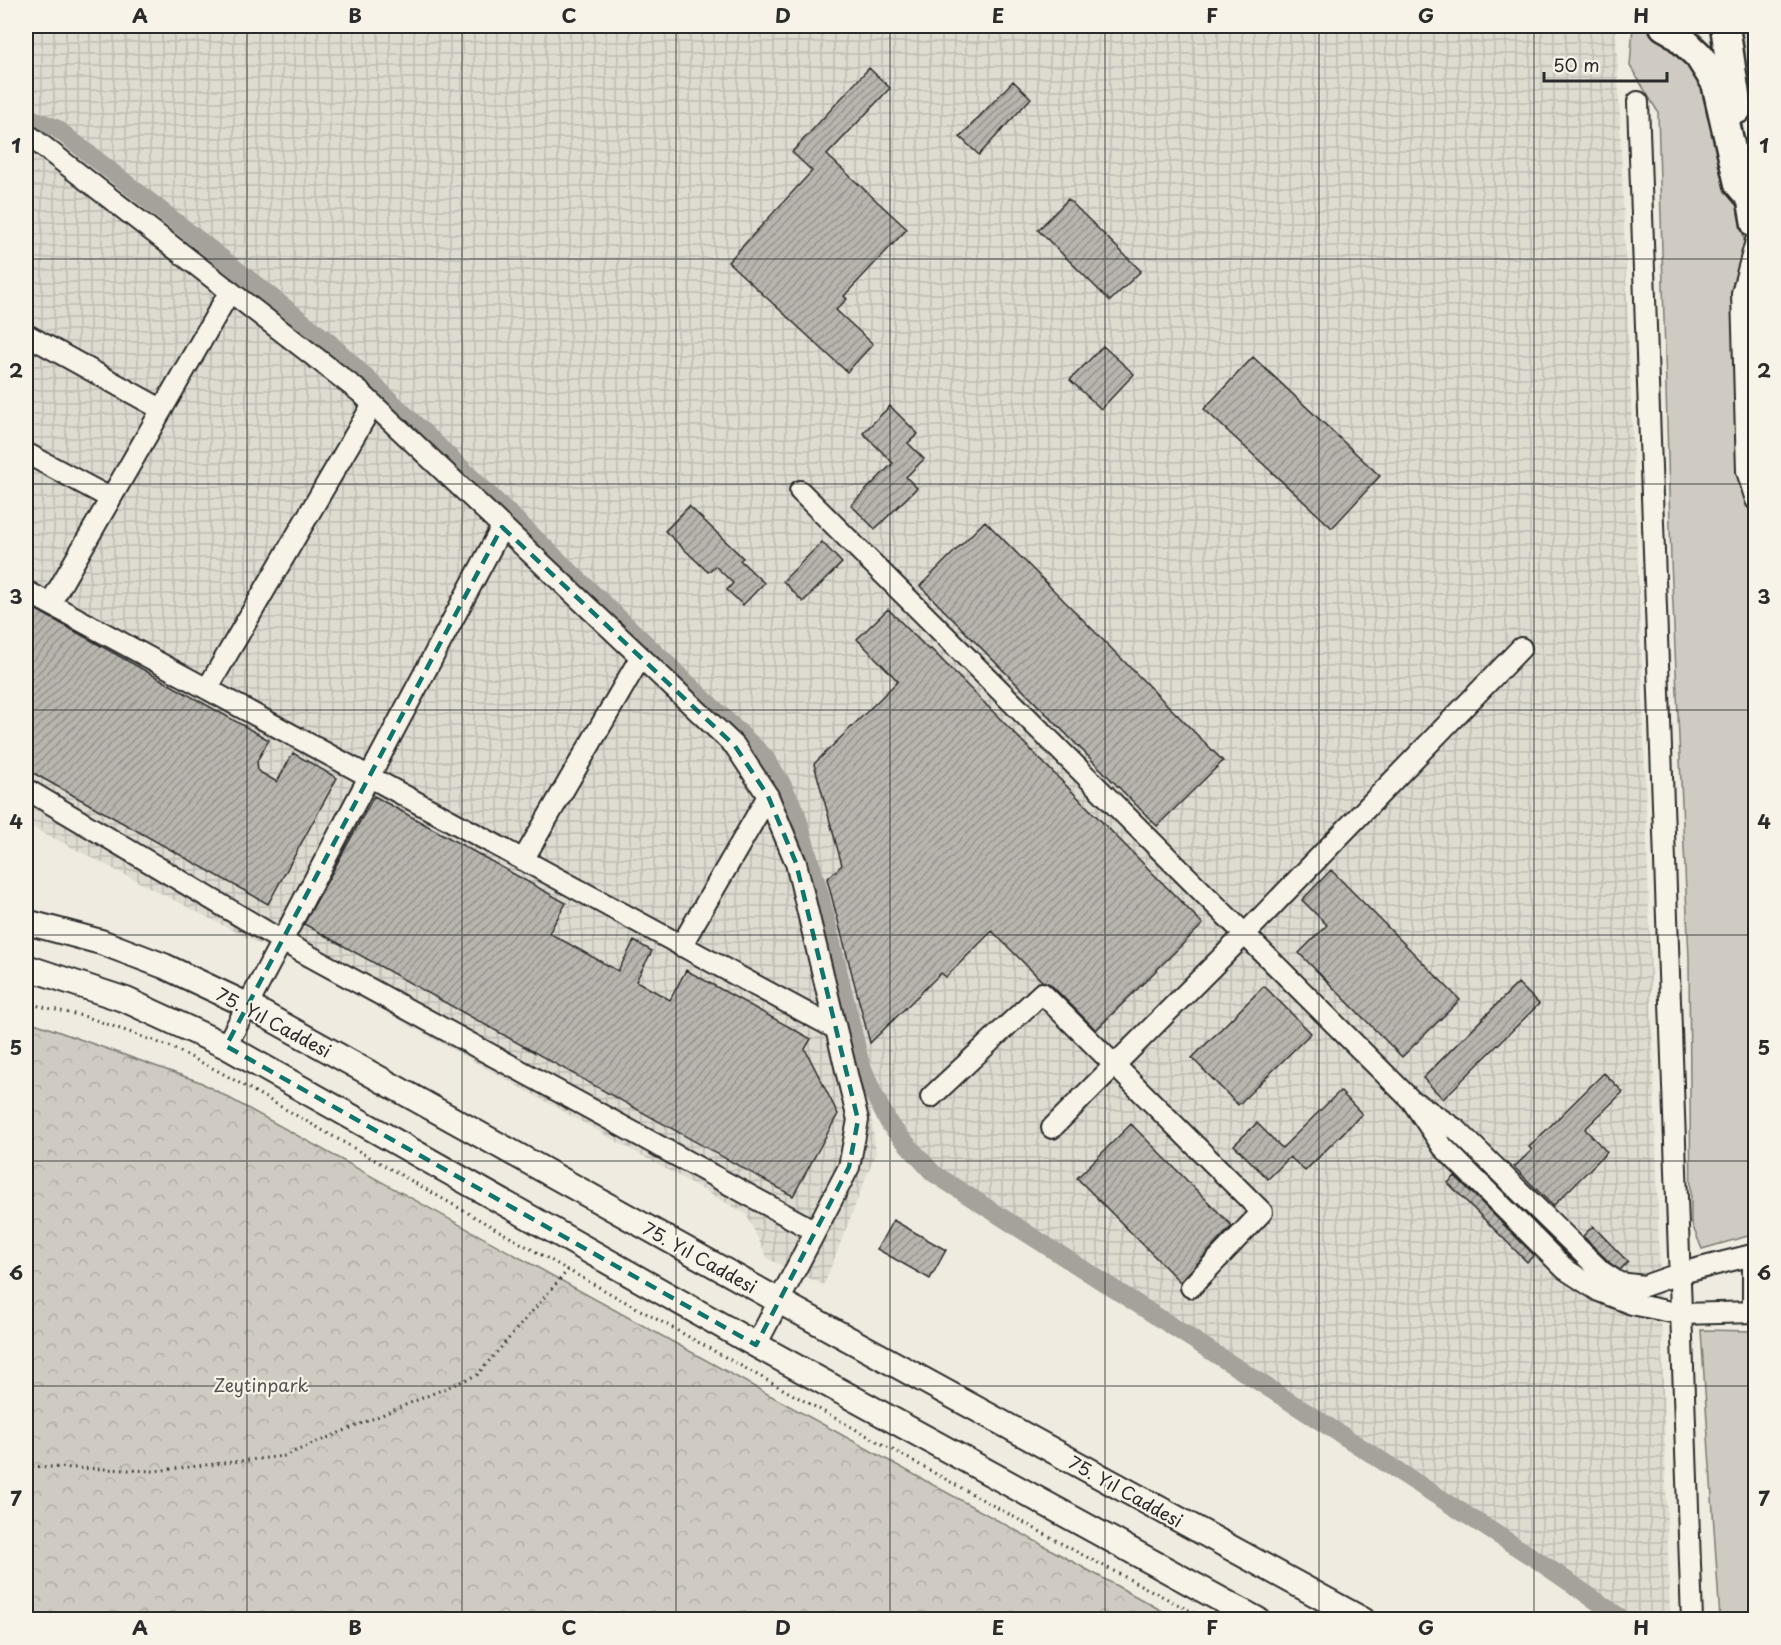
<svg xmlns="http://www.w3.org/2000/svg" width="1781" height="1645" font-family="'Playpen Sans',sans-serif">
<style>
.industrial{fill:url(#industrial-grid)}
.green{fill:#cfcbc2;stroke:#7d7b76;stroke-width:1.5}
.forest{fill:url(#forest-crowns);stroke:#7d7b76;stroke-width:1.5}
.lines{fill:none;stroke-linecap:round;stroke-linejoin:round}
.canal{stroke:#a4a29a;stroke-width:18}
.building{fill:url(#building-hatch);stroke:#2b2b2b;stroke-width:1.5}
.minor-casing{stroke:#2b2b2b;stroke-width:24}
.major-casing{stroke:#2b2b2b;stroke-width:28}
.highway-casing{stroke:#2b2b2b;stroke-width:33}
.path{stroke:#2b2b2b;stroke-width:3;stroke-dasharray:1.5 4.5;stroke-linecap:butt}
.minor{stroke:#f7f3e8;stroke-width:20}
.major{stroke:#f7f3e8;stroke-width:24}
.highway{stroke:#f7f3e8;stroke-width:28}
.marked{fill:none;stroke:#0f766e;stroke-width:4.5;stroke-dasharray:12 8;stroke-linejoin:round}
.grid{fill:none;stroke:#2b2b2b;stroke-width:1.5;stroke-opacity:0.55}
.labels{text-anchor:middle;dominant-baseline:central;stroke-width:4.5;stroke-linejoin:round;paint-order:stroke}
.street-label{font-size:18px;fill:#2b2b2b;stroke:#f7f3e8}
.park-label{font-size:18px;fill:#545351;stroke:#f7f3e8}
.neatline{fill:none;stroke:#2b2b2b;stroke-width:2}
.grid-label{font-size:20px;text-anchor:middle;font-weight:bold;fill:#2b2b2b}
</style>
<defs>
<pattern id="industrial-grid" width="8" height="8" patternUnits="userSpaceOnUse" patternTransform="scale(1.5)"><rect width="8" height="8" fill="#dedbd1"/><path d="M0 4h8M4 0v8" fill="none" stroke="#bfbcb4"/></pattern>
<pattern id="forest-crowns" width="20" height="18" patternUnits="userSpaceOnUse" patternTransform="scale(1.5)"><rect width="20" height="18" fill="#cfcbc2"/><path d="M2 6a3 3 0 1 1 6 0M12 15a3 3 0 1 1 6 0" fill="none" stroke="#b2aea7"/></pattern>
<pattern id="building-hatch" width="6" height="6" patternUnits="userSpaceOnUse" patternTransform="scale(1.5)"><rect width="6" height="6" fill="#b8b5ae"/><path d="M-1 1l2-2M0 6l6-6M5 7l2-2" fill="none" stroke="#96938e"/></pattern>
</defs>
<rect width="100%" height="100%" fill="#efebe0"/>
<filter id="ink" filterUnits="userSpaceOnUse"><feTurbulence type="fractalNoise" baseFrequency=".0167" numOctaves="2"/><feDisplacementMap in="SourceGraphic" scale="12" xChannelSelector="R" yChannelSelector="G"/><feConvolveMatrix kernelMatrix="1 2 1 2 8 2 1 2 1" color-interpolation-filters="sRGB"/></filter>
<g filter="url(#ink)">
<path class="industrial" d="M26,26h1590l26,648 28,945h-45l-715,-466 -41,-54 7,53 -52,133 -56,-26 -22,-45 -419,-235 -293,-151 -8,-3z"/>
<path class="green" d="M1633,26h12l11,3 53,59 33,139 13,82v925l-53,15 -11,-27 -2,-264 -18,-397 -13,-449 -28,-46z
M1739,26h16v87z
M1701,1330l54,1v288h-35z"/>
<path class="forest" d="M26,1020l174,62 977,537h-1151z"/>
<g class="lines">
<path class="canal" d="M26,116l30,12 273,214 435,414 17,26 15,30 25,86 39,163 13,32 17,32 43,48 607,389 84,58"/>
</g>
<path class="building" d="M869,68l21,20 -63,67 80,74 -63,67 3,3 -11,11 37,34 -26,28 -119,-110 84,-91 -20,-19z
M1013,81l18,17 -52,57 -19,-18z
M1068,199l73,72 -31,30 -72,-71z
M1103,346l31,28 -33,35 -31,-29z
M1253,357l127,119 -48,52 -128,-119z
M890,406l28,28 -10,9 16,16 -18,18 11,11 -42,41 -24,-24 42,-42 -30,-30z
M689,506l54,52 -3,2 24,23 -21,22 -16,-15 6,-7 -18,-17 -7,6 -43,-41z
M985,521l238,240 -66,65 -237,-240z
M822,542l20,21 -39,39 -20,-21z
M26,604l243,136 -12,21 1,10 19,11 16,-29 44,25 -69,126 -242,-135z
M888,609l41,41 2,-1 272,275 -107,106 -46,-46 -8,-3 -50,-50 -46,46 -5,-4 -71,70 -43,-164 15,-14 -28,-101 84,-83 -41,-42z
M374,796l192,107 -17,30 69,38 16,-30 18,10 -16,30 34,19 16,-30 125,69 -6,10 33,65 -45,82 -489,-272z
M1331,870l129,130 -58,57 -103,-104 28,-28 -25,-25z
M1518,983l21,21 -96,95 -20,-21z
M1264,986l47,47 -73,72 -46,-47z
M1604,1073l19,19 -38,37 22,23 -54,54 -39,-39 18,-17 -3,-3z
M1340,1091l22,23 -57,57 -15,-14 -22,22 -34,-34 23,-22 25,25z
M1131,1124l101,102 -52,56 -103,-104z
M1455,1176l79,79 -7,7 -79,-79z
M893,1220l53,30 -16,29 -53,-30z
M1593,1226l35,36 -8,8 -10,-7 -27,-27z"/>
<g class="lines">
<g class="minor-casing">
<path id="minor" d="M1638,102l54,1518
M26,136l5,1 329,255 375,354 33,50 28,67 62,257 -9,47 -93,178
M1756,241l-14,52 5,178 9,29
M26,336h3l132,73
M26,453l84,45
M800,491l612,610 31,46 122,122 34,22 33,13 49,10 75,-2
M26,591l810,438
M50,604l180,-313
M207,689l166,-285
M26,789l256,152 533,290
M523,860l117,-202
M681,946l87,-150
M226,1046l276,-519
M931,1097l111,-104 220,219 -71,75
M1418,1104l39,26 145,142 17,11 25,3 37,-13 75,-19
M1052,1128l193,-194 276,-286
M1753,1255v57"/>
</g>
<g class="major-casing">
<path id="major" d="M26,922l75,20 63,24 83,39 532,296 584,319
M26,967l100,33 100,46 530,299 502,275"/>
</g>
<g class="highway-casing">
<path id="highway" d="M1664,26l9,5 26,25 17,27 23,101 12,14
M1725,26l12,83
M1748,179l8,45"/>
</g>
<path class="path" d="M26,1003l61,14 84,30 49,25 348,198 509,282 131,68
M26,1466l128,5 130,-15 193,-81 91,-105"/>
<use href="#minor" class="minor"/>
<use href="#major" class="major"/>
<use href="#highway" class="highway"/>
</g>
</g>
<path class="marked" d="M502,527l233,219 33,50 28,67 62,257 -9,47 -93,178 -530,-299z"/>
<path class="grid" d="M247,26v1594M462,26v1594M676,26v1594M890,26v1594M1105,26v1594M1319,26v1594M1534,26v1594M26,259h1730M26,484h1730M26,710h1730M26,935h1730M26,1161h1730M26,1386h1730"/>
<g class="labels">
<g class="street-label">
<text transform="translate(274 1022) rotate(28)">75. Yıl Caddesi</text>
<text transform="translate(700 1257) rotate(29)">75. Yıl Caddesi</text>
<text transform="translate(1126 1491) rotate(29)">75. Yıl Caddesi</text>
</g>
<g class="park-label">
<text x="261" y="1384">Zeytinpark</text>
</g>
</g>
<rect width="1781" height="1645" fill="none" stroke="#f7f3e8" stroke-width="66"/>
<path d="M1544 72v9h123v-9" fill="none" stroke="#2b2b2b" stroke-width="3"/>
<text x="1553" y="72" font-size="18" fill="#2b2b2b" stroke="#f7f3e8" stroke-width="4.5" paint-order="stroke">50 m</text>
<rect x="33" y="33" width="1715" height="1579" class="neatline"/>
<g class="grid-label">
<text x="140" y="23">A</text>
<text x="355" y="23">B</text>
<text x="569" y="23">C</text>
<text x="783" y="23">D</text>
<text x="998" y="23">E</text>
<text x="1212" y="23">F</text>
<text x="1426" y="23">G</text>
<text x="1641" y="23">H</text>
<text x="16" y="153">1</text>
<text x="1764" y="153">1</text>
<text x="16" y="378">2</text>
<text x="1764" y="378">2</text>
<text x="16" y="604">3</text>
<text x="1764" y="604">3</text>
<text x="16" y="829">4</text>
<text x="1764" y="829">4</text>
<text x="16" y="1055">5</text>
<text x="1764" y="1055">5</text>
<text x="16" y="1280">6</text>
<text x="1764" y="1280">6</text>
<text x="16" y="1506">7</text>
<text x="1764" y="1506">7</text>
<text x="140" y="1635">A</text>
<text x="355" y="1635">B</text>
<text x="569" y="1635">C</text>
<text x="783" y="1635">D</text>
<text x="998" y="1635">E</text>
<text x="1212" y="1635">F</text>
<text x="1426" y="1635">G</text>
<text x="1641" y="1635">H</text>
</g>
</svg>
